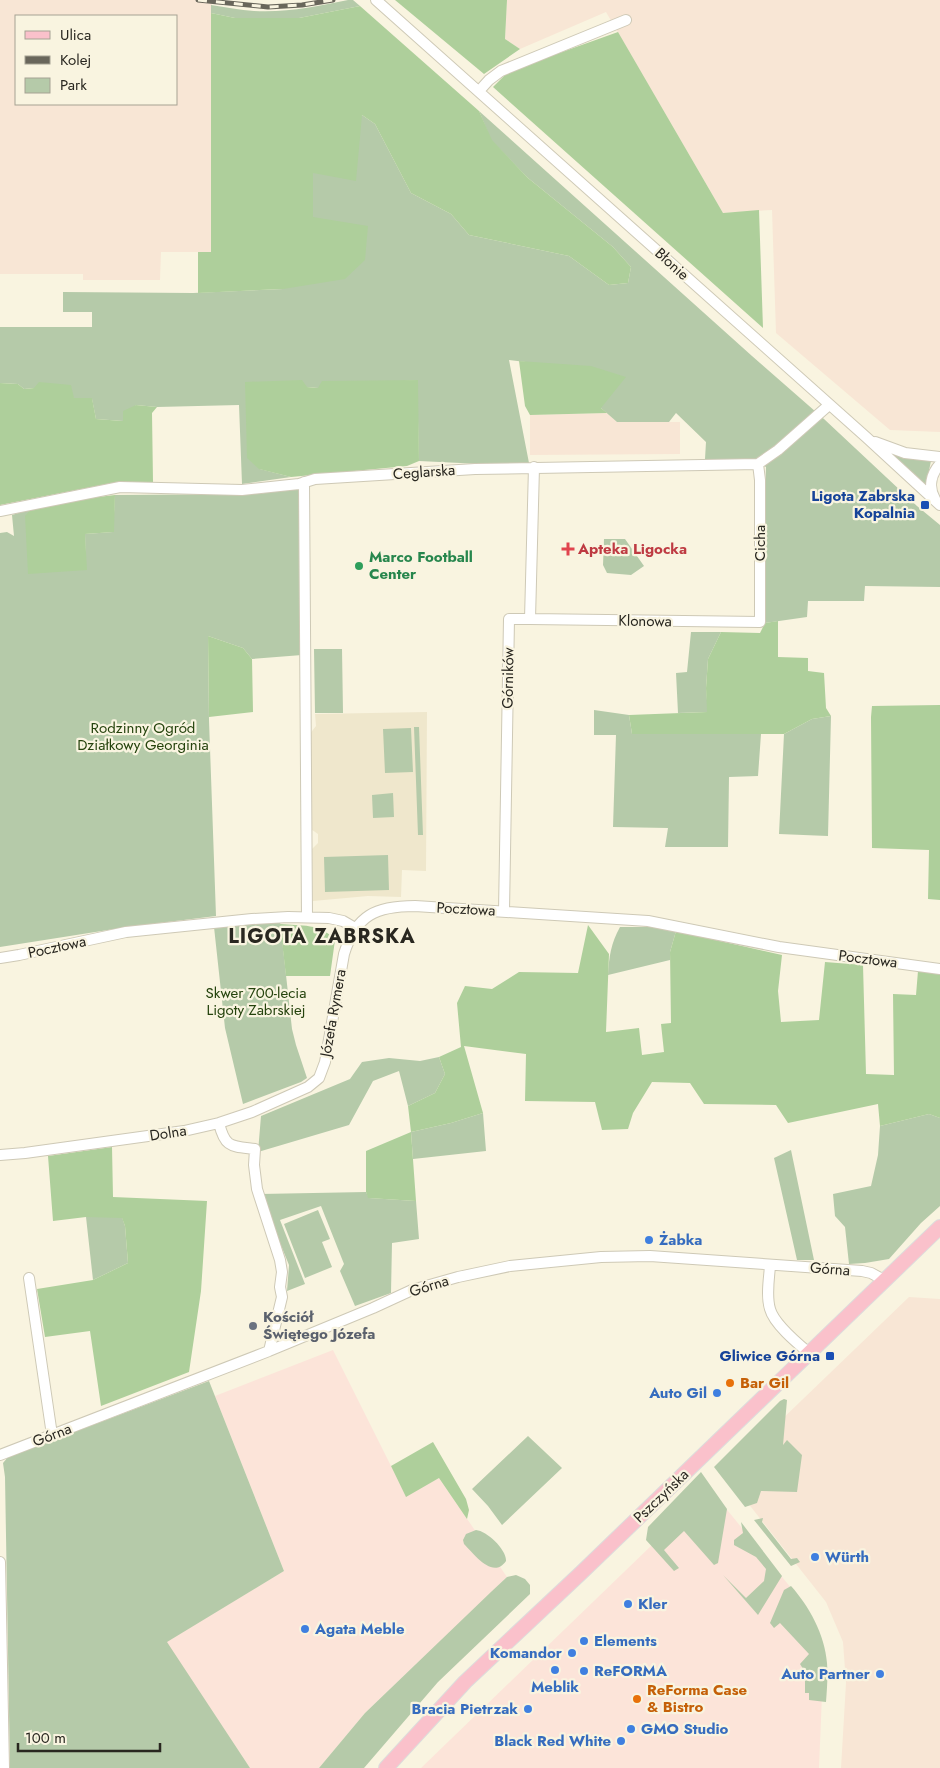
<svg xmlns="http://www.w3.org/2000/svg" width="940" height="1768" font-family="Jost,sans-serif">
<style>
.commercial{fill:#fce4d9}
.industrial{fill:#f8e6d5;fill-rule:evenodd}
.built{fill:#efe7cc}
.green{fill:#b5caa9}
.forest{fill:#aecf9b}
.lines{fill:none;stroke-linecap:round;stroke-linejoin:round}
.minor-casing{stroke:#cec9b6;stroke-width:12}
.major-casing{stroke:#dddcdb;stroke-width:16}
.minor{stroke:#fff;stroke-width:10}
.major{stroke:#fac1cb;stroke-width:14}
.rail-casing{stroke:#69665b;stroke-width:5}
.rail{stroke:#f9f4e0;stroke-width:3;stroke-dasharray:9;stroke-linecap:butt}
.transit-dot{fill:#1a4fb4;stroke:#f9f4e0;stroke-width:2}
.health-dot{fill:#e0444e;stroke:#f9f4e0;stroke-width:2}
.leisure-dot{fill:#2e9e5b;stroke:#f9f4e0;stroke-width:2}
.shop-dot{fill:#3f7fe0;stroke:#f9f4e0;stroke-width:2}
.worship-dot{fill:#6b7280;stroke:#f9f4e0;stroke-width:2}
.food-dot{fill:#e8710a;stroke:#f9f4e0;stroke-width:2}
.labels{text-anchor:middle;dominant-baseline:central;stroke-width:4.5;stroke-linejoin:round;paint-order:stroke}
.street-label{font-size:15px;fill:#292720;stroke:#f9f4e0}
.transit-label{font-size:15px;font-weight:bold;fill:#164399;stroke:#f9f4e0;text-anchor:end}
.health-label{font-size:15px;font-weight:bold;fill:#be3a42;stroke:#f9f4e0;text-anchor:start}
.leisure-label{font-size:15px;font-weight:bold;fill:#27864d;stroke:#f9f4e0;text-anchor:start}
.park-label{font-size:15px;fill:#25430d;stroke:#f9f4e0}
.shop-label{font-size:15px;font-weight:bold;fill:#366cbe;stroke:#f9f4e0;text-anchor:start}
.worship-label{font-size:15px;font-weight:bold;fill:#5b616d;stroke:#f9f4e0;text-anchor:start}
.food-label{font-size:15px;font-weight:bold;fill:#c56008;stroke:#f9f4e0;text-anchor:start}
.district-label{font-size:20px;font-weight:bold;letter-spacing:1px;fill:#292720;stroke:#f9f4e0}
</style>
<rect width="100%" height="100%" fill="#f9f4e0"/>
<path class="commercial" d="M333,1350l73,146 33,-18 68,99 -142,136 -46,55h-69l-84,-126 118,-71 -69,-175z
M710,1489l86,105 27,76 -4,98h-398z"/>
<path class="industrial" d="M0,0h212l-1,252h-50l-1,28h-77v-6h-83zM16,16h160v88h-160z
M507,0h433v432l-50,-2 -114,-97 -4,-123 -49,3 -117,-201 -86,37 -15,-10z
M607,413l10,9h63v32l-150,1v-40z
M909,1297l31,2v469h-99l5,-85 -3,-41 -17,-40 -101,-128z"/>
<path class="built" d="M427,712l-1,159 -24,-1 -1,27 -33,-1 -55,5 -1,-52 6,-6v-9l-10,-7 1,-92 7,-9 -1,-12z"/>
<path class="green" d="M348,0h5l7,6 -61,12h-64l-24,-5v-8c15,2 29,5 43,6 32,2 64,-5 94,-11z
M479,111l273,245 72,63 93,87 23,19v62l-75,-1 -1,15h-56l-1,16 -42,6 -1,-90 2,-66 -13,-8h-48l1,-17 -30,-29 -7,9h-52l-16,-14 -67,-45 -25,-3 20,103 -48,1 -62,-3 -2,-81 -99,8 -11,-1 -47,82 31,8 -49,7 -3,-79 -82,2 -21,-2 -13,16 -27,-2 -4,-20 -18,-1 -40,-10 -10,1 -6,-5 -18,-1v-56h92v-15h-29v-20l130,1 90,-4 30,-72v-44l49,-58 13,9 36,69 40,21 18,21 100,21 40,29 19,-2 3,-16 -18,-20 -85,-69 -37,-38z
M892,455l39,6 -5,24 -1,1z
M300,488l2,167 -50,4 -9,-11 -35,-12 1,84 7,196 -89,11 -127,20v-414l7,-1 7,4 -2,-21 19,-6 55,61 -1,-36 28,-2 2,-37 143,-1z
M604,539h21l19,27 -13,9 -24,-2 -4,-8z
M691,632h30l-13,27 -2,29 2,24 -30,1 -2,-40 11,-1z
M314,649h28l1,64h-28z
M594,710l35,5 3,19h129l-3,42 -29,1 -1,70h-63l3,-19 -55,-1 3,-92h-22z
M831,716l-3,120 -49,-2 5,-100 28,-15z
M414,727h5l4,108h-5z
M411,728l2,44 -28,1 -2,-44z
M393,793l1,24 -21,1 -1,-23z
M388,855l1,35 -64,2 -1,-35z
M280,921l12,108 4,16 11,33 -6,4 -58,22 -18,-76 -11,-101z
M620,927h34l22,4 -6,21v8l-62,15c1,-18 3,-32 12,-48z
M439,1057l6,17 -10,19 -27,13 -9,-35 -26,10 -24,44 -91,27 3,-36 89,-37 12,-17 27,-4 31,3z
M483,1113l3,38 -73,8 -2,-27 40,-9z
M929,1114l11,4v88l-19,17 -32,36 -24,4 -16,1 -4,-37 -10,-11 -2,-22 38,-8 7,-31 2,-29z
M791,1150l23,110h-17l-23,-102z
M366,1192l3,6 47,3 3,38 -27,4 -1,50 -36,13 -15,-35 4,-7 -23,-58 -41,14 25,64 -18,7 2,-26 -29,-71z
M318,1210l12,29 -8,3 10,25 -27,11 -21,-54z
M86,1217h36l3,9 3,37 -35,17z
M209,1381l75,190 -117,71 83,126h-240l-5,-291 -2,-14 5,-6z
M784,1399l3,1 -4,45 4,-5 15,15 -5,37 -36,-1 -4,12 -12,4 -31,-40 66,-66z
M528,1436l34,32 -60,57 -14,-19 -16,-17z
M701,1472l26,37 -9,54 -4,2 -30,-34 -20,19 15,18 -5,3 -28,-31 2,-13z
M763,1518l-1,4 29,37 6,-1 3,4 -9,4 -37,-46z
M741,1522l41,54 -24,39 -35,-40 23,23 18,-17 2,-12 -10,-12 -22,-12v-5l9,-7z
M476,1530c11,1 31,20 30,31 -13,19 -32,-7 -42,-17l-1,-4 3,-6z
M516,1575l9,4 5,6v9l-92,88 -74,86h-45l46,-55 127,-122 15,-14z
M791,1586c18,20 34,49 36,77 1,12 0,26 -1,39l-17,-2v-7h-4v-21l-5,-8 9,-10 -29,-31 -6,5 -4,-5 14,-33z"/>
<path class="forest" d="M395,0h112l-2,39 15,10 -36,25z
M360,6l119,105 13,29 36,38 85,69 18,20 -3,16 -19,2 -40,-29 -100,-21 -18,-21 -40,-21 -36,-69 -13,-9 -6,66 -43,-8v44l55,9 -3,34 -20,19 -62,10 -85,4v-41h13v-239l24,5h64z
M618,32l105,181 36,-3 4,118 -270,-241 16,-16z
M519,361l72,5 35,11 -25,31 6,5 -77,2 -5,-9z
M302,380l5,7 11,1 4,-7 96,-1 1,81 -12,5 -116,11 -32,-8 -12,-11 -2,-76z
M39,382l32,3 3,13h18l4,21 27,2v-10l13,-6 21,2 -5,6 1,69 -41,1 -112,22v-122l18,1 6,5 10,-1z
M115,495l-1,37 -29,2 2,36 -59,4 -3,-58 6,-7 50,-10z
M778,621v36l30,1v13l16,2 2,35 5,8 -19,3 -28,15h-152l-3,-19 78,-3 -1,-24 2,-29 13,-27 39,1 5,-10z
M208,636l35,12 9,11 1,53 -44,5z
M940,705v195l-12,-1 1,-49 -57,-2 -1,-131 1,-11z
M280,924c21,2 41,-1 55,16l-5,36h-44z
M588,925l21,29 -3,78 33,-4 3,27 22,-3 -3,-28 10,-1 -1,-71 6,-21 106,24 -4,36 3,31 38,-2 6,-58 38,3 3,109 28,1 -1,-81 23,1 2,-24 22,3v144l-11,-4 -49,12 -2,-22 -90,19 -12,-18 -72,-1 -14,-21 -38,-1 -19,31 -5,16 -26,1 -7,-28 -70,-1 1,-47 -62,-8 19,67 -32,10 -40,9 5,69 -48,-3 -2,-6v-41l45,-19 -3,-26 27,-13 10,-19 -6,-17 22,-10 -4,-44 8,-17 27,3 27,-17 59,1z
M112,1147l1,50 94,4 -6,90 -12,81 -88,34 -11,-75 -45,6 -8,-48 56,-9 35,-17 -3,-37 -3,-8 -36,-1 -33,4 -5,-65z
M433,1442l33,57 3,11 -2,9 -28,-41 -33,19 -15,-31z"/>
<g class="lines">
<g class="minor-casing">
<path id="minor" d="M376,0l490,437 74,68
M479,91l10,-11 12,-9 125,-51
M875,442l30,11 35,4
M304,482l3,435
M935,499c-7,-12 -4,-25 5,-35
M0,511l120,-24 122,3 57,-6 16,-5 160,-10 283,-5 20,-14 51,-45
M530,619l230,3v-142l-2,-16
M504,911l5,-292h21l4,-152
M0,958l19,-3 107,-23 126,-13 36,-2 41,1 14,3 12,7
M219,1123c6,25 12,23 36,26l-1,16 3,24 23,71 2,12 -2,15 2,10 -13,54
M0,1155l25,-2 159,-22 35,-8 33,-11 56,-25 11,-9 6,-16 19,-108c12,-39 32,-48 71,-48l233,15 131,26 161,22
M770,1266c-1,13 -4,30 0,43 4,15 27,34 39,44
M29,1278l23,157
M0,1455l269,-104 104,-43 39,-18 46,-13 52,-11 91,-9 49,-1 212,15 9,2 13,7
M0,1562l4,206"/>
</g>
<g class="major-casing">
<path id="major" d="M386,1768l79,-86 117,-110 358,-345"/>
</g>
<use href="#minor" class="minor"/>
<use href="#major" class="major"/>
<g class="rail-casing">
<path id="rail" d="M198,0l70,7 34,-2 31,-5"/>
</g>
<use href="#rail" class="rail"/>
</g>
<g class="transit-dot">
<rect x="920" y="500" width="10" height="10" rx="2.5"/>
<rect x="825" y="1351" width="10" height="10" rx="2.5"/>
</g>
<path class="health-dot" d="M565.5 541.5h5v5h5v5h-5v5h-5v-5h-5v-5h5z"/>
<circle class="leisure-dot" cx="359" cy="566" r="5"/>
<g class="shop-dot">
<circle cx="649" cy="1240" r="5"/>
<circle cx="717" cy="1393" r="5"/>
<circle cx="815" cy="1557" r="5"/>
<circle cx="628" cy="1604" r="5"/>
<circle cx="305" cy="1629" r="5"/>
<circle cx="584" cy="1641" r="5"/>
<circle cx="572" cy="1653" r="5"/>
<circle cx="555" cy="1670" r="5"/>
<circle cx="584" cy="1671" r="5"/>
<circle cx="880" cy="1674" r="5"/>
<circle cx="528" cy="1709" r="5"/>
<circle cx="631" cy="1729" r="5"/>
<circle cx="621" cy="1741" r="5"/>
</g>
<circle class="worship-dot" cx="253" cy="1326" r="5"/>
<g class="food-dot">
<circle cx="730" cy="1383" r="5"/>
<circle cx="637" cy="1699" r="5"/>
</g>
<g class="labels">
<g class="street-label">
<text transform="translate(672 264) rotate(42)">Błonie</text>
<text transform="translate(424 472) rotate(-4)">Ceglarska</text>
<text transform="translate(760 543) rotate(-90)">Cicha</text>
<text transform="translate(645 621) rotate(1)">Klonowa</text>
<text transform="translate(508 678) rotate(-89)">Górników</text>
<text transform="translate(466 909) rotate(3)">Pocztowa</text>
<text transform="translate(57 947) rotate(-12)">Pocztowa</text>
<text transform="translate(868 959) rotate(7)">Pocztowa</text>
<text transform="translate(333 1013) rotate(-80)">Józefa Rymera</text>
<text transform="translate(168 1133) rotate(-9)">Dolna</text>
<text transform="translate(830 1269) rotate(4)">Górna</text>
<text transform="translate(429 1286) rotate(-17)">Górna</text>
<text transform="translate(52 1435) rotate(-21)">Górna</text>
<text transform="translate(661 1496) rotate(-44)">Pszczyńska</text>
</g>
<g class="transit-label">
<text x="915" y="496">Ligota Zabrska<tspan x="915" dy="17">Kopalnia</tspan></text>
<text x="820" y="1356">Gliwice Górna</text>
</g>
<g class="health-label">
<text x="578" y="549">Apteka Ligocka</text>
</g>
<g class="leisure-label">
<text x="369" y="557">Marco Football<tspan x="369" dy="17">Center</tspan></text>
</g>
<g class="park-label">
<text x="143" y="728">Rodzinny Ogród<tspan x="143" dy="17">Działkowy Georginia</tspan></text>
<text x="256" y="993">Skwer 700-lecia<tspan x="256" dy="17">Ligoty Zabrskiej</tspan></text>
</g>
<g class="shop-label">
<text x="659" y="1240">Żabka</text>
<text x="707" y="1393" text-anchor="end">Auto Gil</text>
<text x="825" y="1557">Würth</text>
<text x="638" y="1604">Kler</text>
<text x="315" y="1629">Agata Meble</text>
<text x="594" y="1641">Elements</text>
<text x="562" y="1653" text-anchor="end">Komandor</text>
<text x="594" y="1671">ReFORMA</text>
<text x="870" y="1674" text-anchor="end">Auto Partner</text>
<text x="555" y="1687" text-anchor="middle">Meblik</text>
<text x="518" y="1709" text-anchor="end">Bracia Pietrzak</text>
<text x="641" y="1729">GMO Studio</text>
<text x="611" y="1741" text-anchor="end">Black Red White</text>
</g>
<g class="worship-label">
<text x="263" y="1317">Kościół<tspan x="263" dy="17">Świętego Józefa</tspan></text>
</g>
<g class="food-label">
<text x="740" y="1383">Bar Gil</text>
<text x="647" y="1690">ReForma Case<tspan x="647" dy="17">&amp; Bistro</tspan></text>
</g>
<g class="district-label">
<text x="322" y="936">LIGOTA ZABRSKA</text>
</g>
</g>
<rect x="15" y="15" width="162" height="90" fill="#f9f4e0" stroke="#a6a293"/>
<rect x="25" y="31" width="25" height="8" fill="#fac1cb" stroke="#a6a293"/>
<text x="60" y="40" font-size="15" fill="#292720">Ulica</text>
<rect x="25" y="56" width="25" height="8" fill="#69665b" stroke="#a6a293"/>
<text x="60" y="65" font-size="15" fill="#292720">Kolej</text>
<rect x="25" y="78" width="25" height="15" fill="#b5caa9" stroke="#a6a293"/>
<text x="60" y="90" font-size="15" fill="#292720">Park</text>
<path d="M18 1743v8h142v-8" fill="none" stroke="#292720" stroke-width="2.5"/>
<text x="25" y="1743" font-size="15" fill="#292720" stroke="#f9f4e0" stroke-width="4" paint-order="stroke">100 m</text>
</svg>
